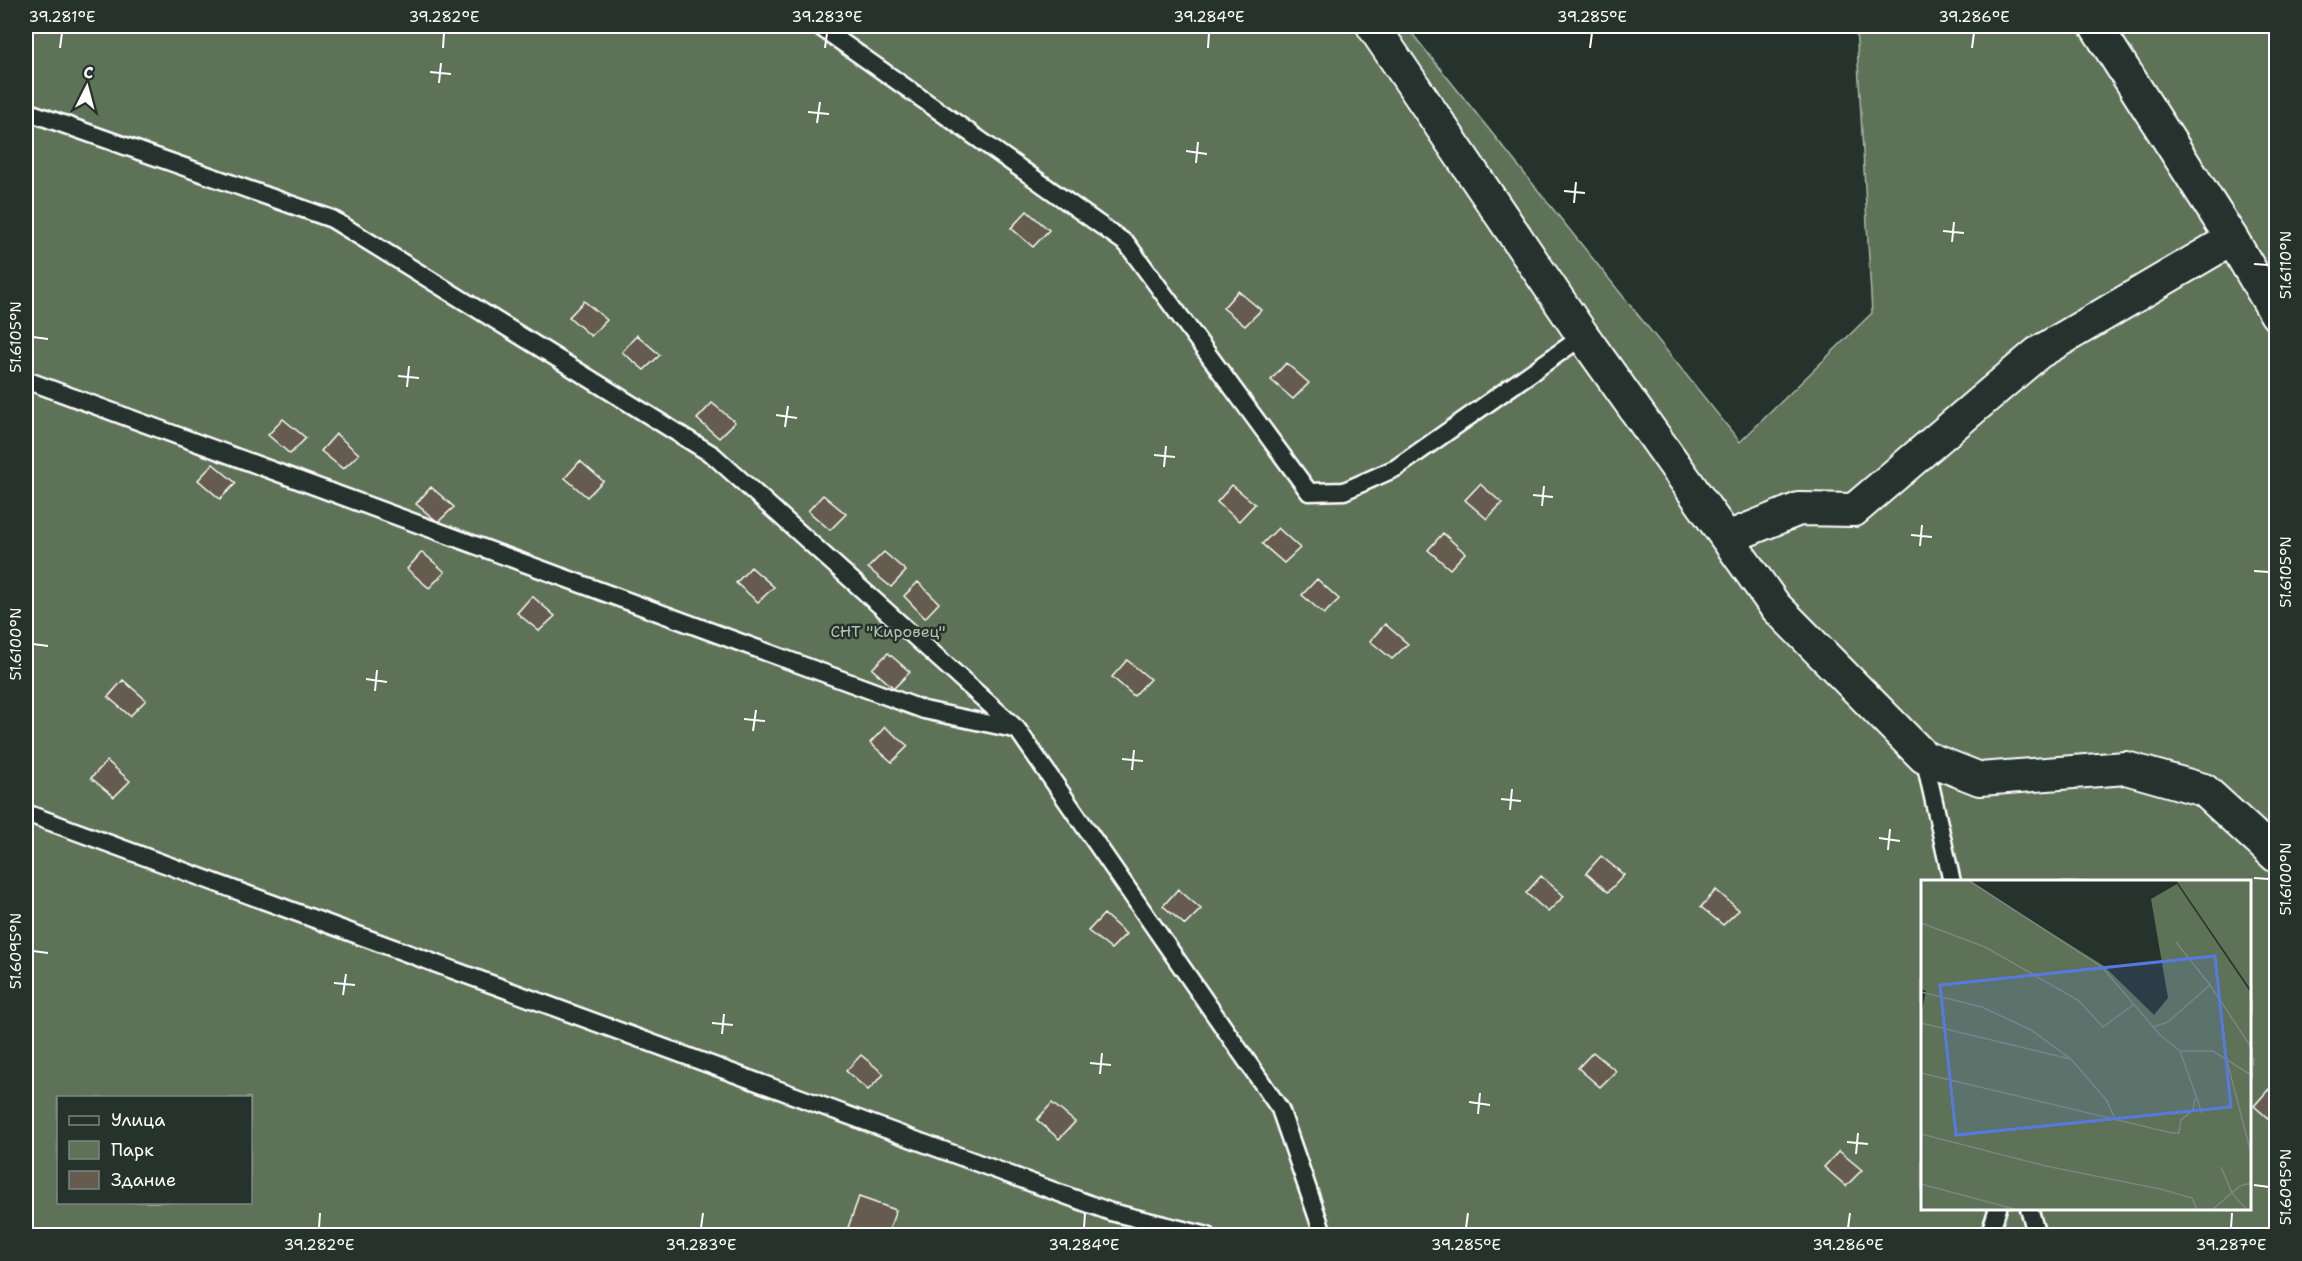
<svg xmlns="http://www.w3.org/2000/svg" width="2302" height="1261" font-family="'Shantell Sans',sans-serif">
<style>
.green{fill:#5d7256;stroke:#aeb8aa;stroke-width:1.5;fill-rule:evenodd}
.building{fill:#655b4f;stroke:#fff;stroke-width:1.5}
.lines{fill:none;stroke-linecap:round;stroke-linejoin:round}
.lane-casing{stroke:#fff;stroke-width:21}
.street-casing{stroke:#fff;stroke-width:36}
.lane{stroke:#26332d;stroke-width:16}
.street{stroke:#26332d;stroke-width:32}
.ticks{fill:none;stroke:#fff;stroke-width:2}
.labels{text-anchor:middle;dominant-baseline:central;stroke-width:5;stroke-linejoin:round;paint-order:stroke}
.park-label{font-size:16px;fill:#b6c0b3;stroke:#26332d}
.inset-road{fill:none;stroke:#7d8581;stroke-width:1.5}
.view{fill:#567ae2;fill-opacity:0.15;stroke:#567ae2;stroke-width:3}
.inset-edge{fill:none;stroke:#fff;stroke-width:3}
.neatline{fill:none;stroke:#fff;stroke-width:2}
.ticks-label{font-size:15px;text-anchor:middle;fill:#fff}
</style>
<rect width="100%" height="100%" fill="#26332d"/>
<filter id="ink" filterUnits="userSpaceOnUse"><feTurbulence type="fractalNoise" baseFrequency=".0167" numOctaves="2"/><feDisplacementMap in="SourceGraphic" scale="12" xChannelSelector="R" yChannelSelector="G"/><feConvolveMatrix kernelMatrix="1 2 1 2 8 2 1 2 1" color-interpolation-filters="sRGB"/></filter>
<g filter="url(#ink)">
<path class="green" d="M26,26h1380l334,416 132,-129 -16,-287h420v1209h-2250zM1922,882h328v326h-328zM58,1098h192v104h-192z"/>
<path class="building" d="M1027,211l22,19 -16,17 -22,-19z
M1238,291l23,19 -16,16 -22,-18z
M584,301l23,19 -16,16 -22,-19z
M637,335l23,20 -16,15 -22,-18z
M1286,363l23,20 -16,16 -22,-19z
M712,403l23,19 -16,16 -22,-19z
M283,419l23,19 -16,16 -22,-19z
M336,434l23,20 -16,15 -22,-18z
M580,461l23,20 -16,16 -22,-19z
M213,464l23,19 -16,16 -22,-19z
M1480,484l22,19 -15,16 -22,-19z
M1232,485l23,19 -16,17 -22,-19z
M431,487l23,20 -16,15 -22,-18z
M823,495l23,19 -16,16 -22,-19z
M1278,528l22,20 -16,15 -22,-19z
M1443,533l22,20 -15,16 -22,-19z
M422,552l23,20 -16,16 -22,-19z
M884,552l22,19 -15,16 -23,-19z
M751,567l23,20 -16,15 -22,-19z
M1317,579l22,20 -15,15 -22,-19z
M918,582l21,21 -14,15 -21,-22z
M532,596l23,20 -16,15 -22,-18z
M1385,624l23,20 -16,15 -22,-18z
M888,653l22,19 -16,16 -22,-19z
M1127,660l23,19 -16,17 -22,-19z
M123,680l23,20 -16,16 -22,-19z
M885,727l23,19 -16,16 -22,-19z
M107,761l23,20 -16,16 -23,-19z
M1601,856l23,19 -16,17 -22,-19z
M1541,876l23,20 -16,16 -22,-19z
M1178,889l23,20 -16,16 -22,-19z
M1716,890l23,20 -16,15 -22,-18z
M1104,914l22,20 -15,15 -23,-18z
M1593,1052l23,19 -16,16 -22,-19z
M861,1055l23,19 -16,16 -22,-19z
M2269,1089l7,7v29l-22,-19z
M1052,1103l23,19 -16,17 -22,-19z
M1839,1151l23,19 -16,16 -22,-19z
M859,1197l37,13 -9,26h-42z"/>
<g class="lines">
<g class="lane-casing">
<path id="lane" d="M819,26l308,218 182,248 35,-1 52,-23 187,-132
M26,111l306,108 381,236 304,274 263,380 44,127
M26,380l898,330 90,19
M1924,757l28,125
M26,813l1085,399 97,24
M2029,1208l8,28
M1989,1236l9,-28"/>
</g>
<g class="street-casing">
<path id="street" d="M1373,26l210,310 192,270 149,151 56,22 146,-11 78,22 72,66
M2096,26l136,213
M1727,538l72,-29 55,1 184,-157 194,-114 44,75"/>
</g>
<use href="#lane" class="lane"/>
<use href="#street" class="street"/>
</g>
</g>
<path class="ticks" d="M60,48l2,-15M443,48l1,-15M825,48l2,-15M1208,48l1,-15M1590,48l2,-15M1972,48l2,-15M430,72l21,2M439,83l2,-20M808,112l21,2M817,123l3,-21M1186,151l21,3M1196,163l2,-21M1564,191l21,2M1574,203l2,-21M1943,231l21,2M1952,242l2,-20M2254,264l15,1M33,337l15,2M398,376l21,2M407,387l2,-21M776,415l21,3M785,427l3,-21M1154,455l21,2M1164,467l2,-21M1533,495l20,2M1542,506l2,-20M1911,535l21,2M1920,546l2,-21M2254,571l15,1M33,644l15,2M366,679l21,3M375,691l2,-21M744,719l21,2M753,731l3,-21M1122,759l21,2M1132,770l2,-20M1501,799l20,2M1510,810l2,-21M1879,838l21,3M1888,850l2,-21M2254,878l15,1M33,951l15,2M334,983l21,2M343,995l3,-21M712,1023l21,2M722,1034l2,-20M1090,1063l21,2M1100,1074l2,-21M1469,1102l21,3M1478,1114l2,-21M1847,1142l21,2M1856,1154l2,-21M2254,1185l15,2M319,1228l1,-15M701,1228l2,-15M1084,1228l1,-15M1466,1228l2,-15M1848,1228l2,-15M2231,1228l1,-15"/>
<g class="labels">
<g class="park-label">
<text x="888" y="631">СНТ "Кировец"</text>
</g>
</g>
<g transform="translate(1921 880)">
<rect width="330" height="330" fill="#26332d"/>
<path d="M0,0h46l137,86 50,49 14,-17 -17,-99 26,-15 74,109v217h-330v-196l5,-23 -5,-2zM255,0h75v110z" fill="#5d7256"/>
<path class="inset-road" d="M47,0l134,87 58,68 20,16h33l38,24M0,43l64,24 93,53 25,27 30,-22M255,62l34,43M0,112l61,15 49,23 40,29 36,42 8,18M0,143l149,36M232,147l15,-5 42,-37 41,62M259,171l22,62M306,181l24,92M0,193l251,60h7l2,-13 12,-10 2,-12M0,254l125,32 114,23 32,9 5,12M300,287l11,26 15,17M0,304l97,26M291,330l28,-24 11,-3"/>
<path class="view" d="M294,76l16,151 -275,28 -16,-150z"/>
<rect width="330" height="330" class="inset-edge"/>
</g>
<rect width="2302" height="1261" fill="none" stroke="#26332d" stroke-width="66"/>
<rect x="57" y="1096" width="195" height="108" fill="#26332d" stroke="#7d8581" stroke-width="1.5"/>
<rect x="69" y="1116" width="30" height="9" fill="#26332d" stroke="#7d8581" stroke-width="1.5"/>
<text x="111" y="1126" font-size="18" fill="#ffffff">Улица</text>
<rect x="69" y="1141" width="30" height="18" fill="#5d7256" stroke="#7d8581" stroke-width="1.5"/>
<text x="111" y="1156" font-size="18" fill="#ffffff">Парк</text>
<rect x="69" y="1171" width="30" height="18" fill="#655b4f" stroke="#7d8581" stroke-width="1.5"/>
<text x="111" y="1186" font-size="18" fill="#ffffff">Здание</text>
<g transform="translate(87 87) rotate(6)" stroke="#26332d" stroke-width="4.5" paint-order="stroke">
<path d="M0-4.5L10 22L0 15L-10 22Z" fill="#ffffff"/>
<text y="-9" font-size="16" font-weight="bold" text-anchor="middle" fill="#ffffff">С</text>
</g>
<rect x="33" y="33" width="2236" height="1195" class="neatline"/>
<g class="ticks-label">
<text x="62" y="22">39.281°E</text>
<text x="444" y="22">39.282°E</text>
<text x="827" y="22">39.283°E</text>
<text x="1209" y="22">39.284°E</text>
<text x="1592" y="22">39.285°E</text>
<text x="1974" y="22">39.286°E</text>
<text transform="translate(2286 265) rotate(-90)" y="5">51.6110°N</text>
<text transform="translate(16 337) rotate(-90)" y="5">51.6105°N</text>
<text transform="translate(2286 572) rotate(-90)" y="5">51.6105°N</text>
<text transform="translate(16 644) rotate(-90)" y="5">51.6100°N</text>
<text transform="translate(2286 879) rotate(-90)" y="5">51.6100°N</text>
<text transform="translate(16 951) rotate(-90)" y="5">51.6095°N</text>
<text transform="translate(2286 1187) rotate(-90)" y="5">51.6095°N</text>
<text x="319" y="1250">39.282°E</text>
<text x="701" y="1250">39.283°E</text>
<text x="1084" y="1250">39.284°E</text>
<text x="1466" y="1250">39.285°E</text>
<text x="1848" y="1250">39.286°E</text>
<text x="2231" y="1250">39.287°E</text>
</g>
</svg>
